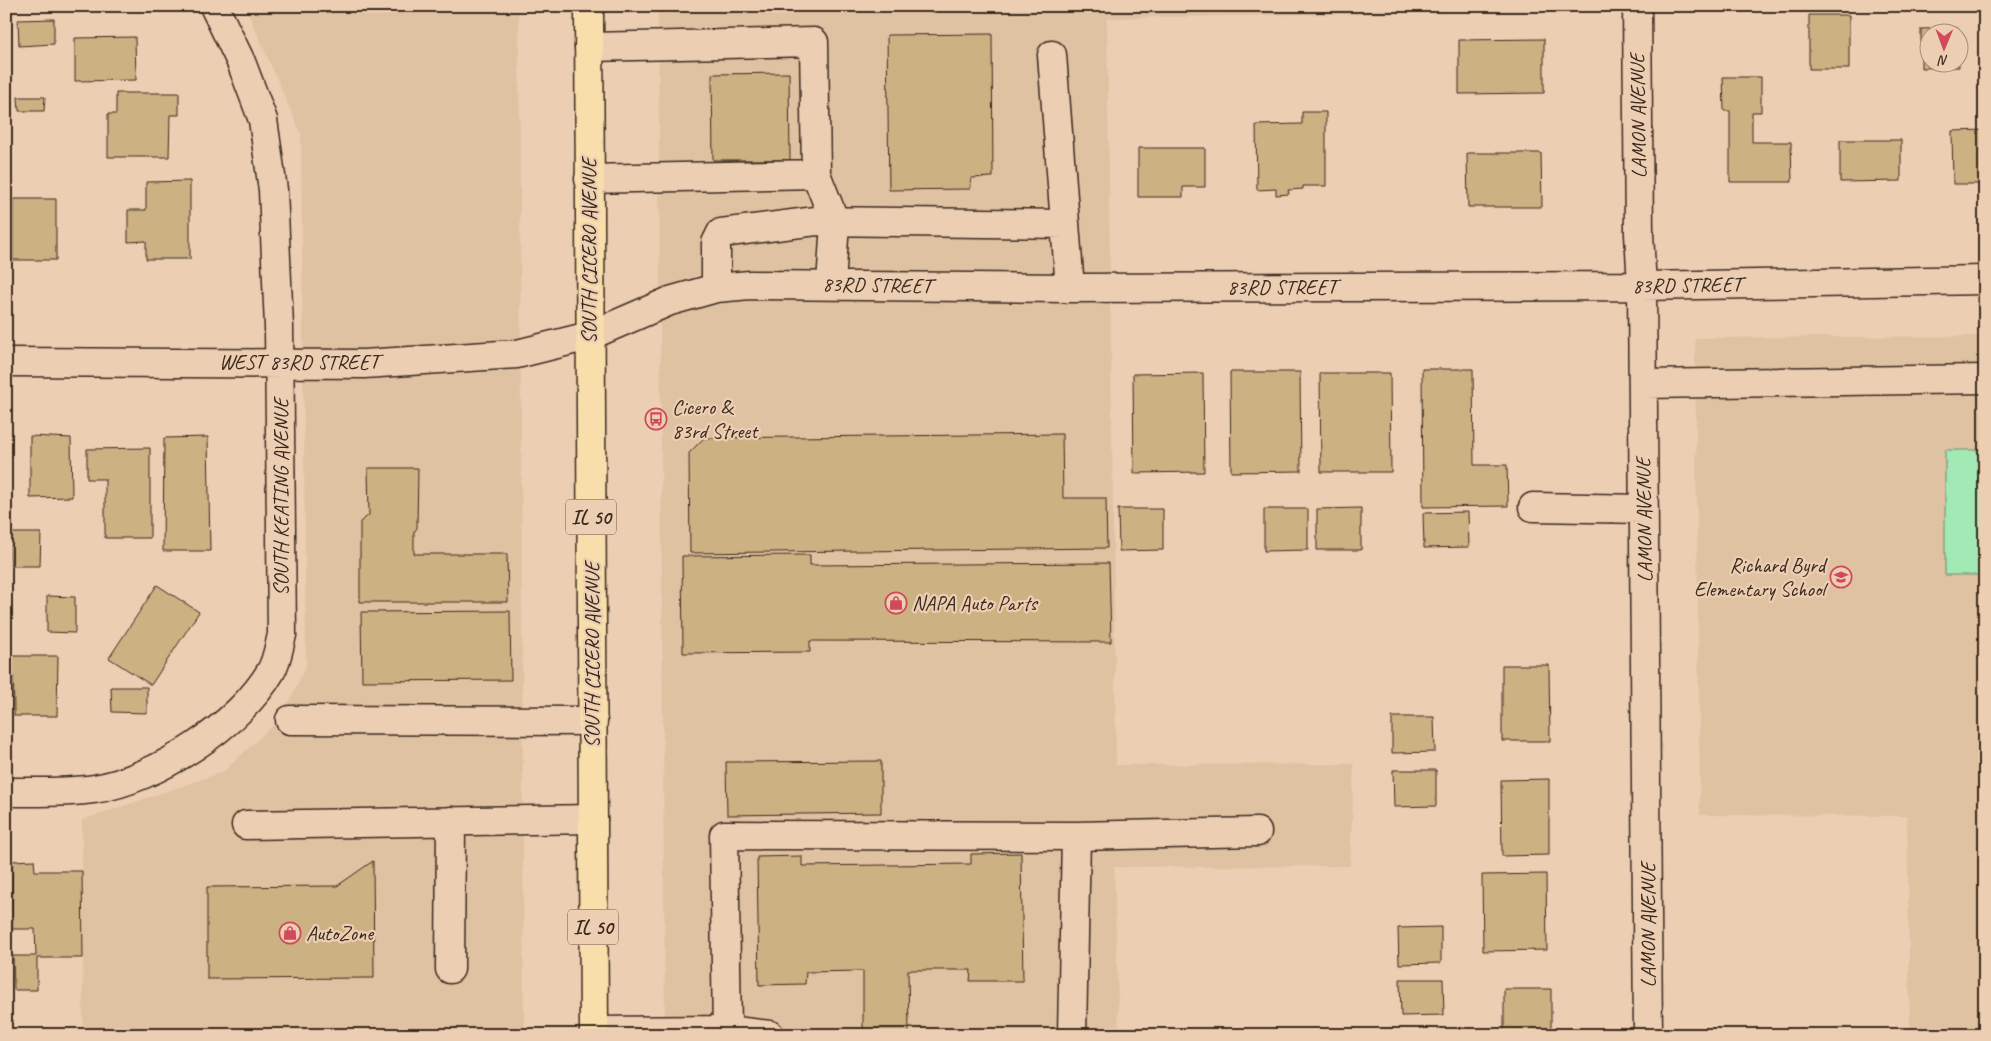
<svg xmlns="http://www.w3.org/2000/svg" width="1991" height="1041" font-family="Caveat,sans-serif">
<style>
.built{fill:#dfc2a1}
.green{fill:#a2e9b5;stroke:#6e8a6a}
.building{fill:#ccb182;stroke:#3b2a1e}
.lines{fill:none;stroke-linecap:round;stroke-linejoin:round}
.minor-casing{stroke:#3b2a1e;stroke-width:31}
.major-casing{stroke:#3b2a1e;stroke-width:31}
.minor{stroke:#ecceb3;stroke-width:28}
.major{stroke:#f8deab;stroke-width:28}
.labels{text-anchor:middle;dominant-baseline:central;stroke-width:4.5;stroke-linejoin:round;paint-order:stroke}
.shield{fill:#ecceb3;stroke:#705b4b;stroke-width:1}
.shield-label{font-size:20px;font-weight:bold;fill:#3b2a1e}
.street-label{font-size:21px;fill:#3b2a1e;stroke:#ecceb3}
.poi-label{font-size:21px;fill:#3b2a1e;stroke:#ecceb3;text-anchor:start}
</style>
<rect width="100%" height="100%" fill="#ecceb3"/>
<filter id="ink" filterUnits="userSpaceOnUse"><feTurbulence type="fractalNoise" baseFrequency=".02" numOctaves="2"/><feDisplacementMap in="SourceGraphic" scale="10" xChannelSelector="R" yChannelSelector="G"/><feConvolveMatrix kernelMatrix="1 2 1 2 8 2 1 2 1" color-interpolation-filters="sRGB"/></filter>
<g filter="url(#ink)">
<path class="built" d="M245,6h274l5,1029h-441l-1,-215 141,-48 59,-55 24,-51 -5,-532z
M658,6h927v4l-478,8 9,747 238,-1 -4,102 -236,1 5,168h-454z
M1985,336v699h-75l-3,-219 -207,-1 -5,-477z"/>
<path class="green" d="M1945,450h40v125h-40z"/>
<path class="building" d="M1104,6h308l-308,3z
M1809,15h40v54h-40z
M54,19v25l-35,2 -1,-26z
M1958,28v4h-30v30h30v-8l1,13 -38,1v-39z
M992,34l1,143 -22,1 -1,11 -81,1 -2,-155z
M135,37l1,43 -61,1v-43z
M1544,39v54l-85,1v-54z
M789,73l1,87h-77l-1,-86z
M1723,77h38v35h-9v30h39l1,40h-62v-71h-6z
M116,93h63v22h-9l-1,42h-61v-43h8z
M18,97h27l-1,14h-25z
M1302,112h24v74h-23v3l-15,1 1,4 -13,1v-6l-19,1 -1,-65 46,-1z
M1985,130v54h-32l-1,-53z
M1840,140h61v41l-61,1z
M1138,148h67v39h-22v10h-45z
M1467,153h74l1,54h-74z
M190,181v78h-44v-18l-18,1v-32h18v-28z
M13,199h43v61h-43z
M1422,369h51l1,96h33l1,41 -85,1z
M1230,372h70l1,99 -70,1z
M1203,373l1,99 -70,1 -1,-99z
M1320,373h70l1,99h-70z
M1062,434l1,64h43l1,50 -417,5 -1,-100 15,-15z
M30,436l41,2 1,59 -42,1z
M208,437l2,114h-47l1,-113z
M150,448v90h-45v-59h-18v-30z
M368,468h50l-1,60 -3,4v22h93l1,48h-148v-80l9,-7z
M1361,508v42h-44v-41z
M1118,509h45v41l-44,1z
M1264,509h44v41l-44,1z
M1468,512l1,35 -45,1 -1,-35z
M9,533h32l-1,33h-30z
M810,555v10l299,-2 2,79 -301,-1v11l-127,1 -1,-97z
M157,585l42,27 -48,73 -42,-27z
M47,596l28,1v36l-28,-1z
M510,611l1,69 -149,1 -1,-69z
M13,656h45l-1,60h-43z
M1502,665h47l1,76h-48z
M111,687h36v26l-35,-1z
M1392,717h42l1,35 -43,1z
M881,761v52l-154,2 -1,-53z
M1393,770h43v36l-42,1z
M1549,779v76l-47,1 -1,-76z
M1021,853l2,128h-53l1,-11h-63l1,65h-46v-64l-57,1 -1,12 -46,1 -2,-128 45,-1v10l169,-2v-10z
M34,860l1,11h47l1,87h-46v32h-23l-1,-34h23l-1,-27h-23v-68z
M373,861l1,117 -167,1v-92l130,-1z
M1546,874l1,76 -64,1 -1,-76z
M1441,927v36l-42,1 -1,-36z
M1400,979h43l1,36 -43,1z
M1504,989h47v46h-47z"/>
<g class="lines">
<g class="minor-casing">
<path id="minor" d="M1637,6l2,228 3,52 6,749
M589,47l225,-5 2,132 -227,5
M1052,55l18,233
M816,174l19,48 -4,63
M716,288v-45l5,-10 95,-12 249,3
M6,362l358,2 153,-10 72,-18 81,-35 46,-13 34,-3 320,3 572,-2 343,-6
M1643,384l342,-5
M1533,507l111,2
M290,720l303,1
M6,792c29,0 60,1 88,-3 61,-9 146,-64 177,-118 6,-10 8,-25 11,-36l-3,-308 -6,-137 -10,-70 -22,-58 -27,-56
M246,825l347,-6
M450,969l1,-148
M727,1030l-3,-195 352,1
M594,1031l133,-1 43,5
M1072,1035l4,-199 181,-4"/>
</g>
<g class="major-casing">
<path id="major" d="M589,6l5,1029"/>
</g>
<use href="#minor" class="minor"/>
<use href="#major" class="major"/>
</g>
</g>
<defs>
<g id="bus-ring" transform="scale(1.125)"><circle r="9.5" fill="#ecceb3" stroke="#d1495b" stroke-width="1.5"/><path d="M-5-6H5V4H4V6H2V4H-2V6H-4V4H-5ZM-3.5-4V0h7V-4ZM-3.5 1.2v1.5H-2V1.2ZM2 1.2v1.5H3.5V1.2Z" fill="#d1495b"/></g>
<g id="school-ring" transform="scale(1.125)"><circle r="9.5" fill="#ecceb3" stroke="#d1495b" stroke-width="1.5"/><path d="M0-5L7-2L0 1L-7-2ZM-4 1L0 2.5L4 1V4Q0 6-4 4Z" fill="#d1495b"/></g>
<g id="shop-ring" transform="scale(1.125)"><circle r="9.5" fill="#ecceb3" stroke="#d1495b" stroke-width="1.5"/><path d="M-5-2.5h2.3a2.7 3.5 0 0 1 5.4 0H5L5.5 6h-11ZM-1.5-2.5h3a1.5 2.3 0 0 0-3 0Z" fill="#d1495b"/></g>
</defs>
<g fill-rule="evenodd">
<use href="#bus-ring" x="656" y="419"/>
<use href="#school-ring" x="1841" y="577"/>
<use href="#shop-ring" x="896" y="603"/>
<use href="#shop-ring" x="290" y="933"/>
</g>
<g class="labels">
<g class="shield">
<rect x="566" y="499.5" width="50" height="35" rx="4"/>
<rect x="568" y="909.5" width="50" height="35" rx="4"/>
</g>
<g class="shield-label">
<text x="591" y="517">IL 50</text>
<text x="593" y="927">IL 50</text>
</g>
<g class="street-label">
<text transform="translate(1638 116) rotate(-91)">LAMON AVENUE</text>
<text transform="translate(589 251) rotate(-90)">SOUTH CICERO AVENUE</text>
<text transform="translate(877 285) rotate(1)">83RD STREET</text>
<text transform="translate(1687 285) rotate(-1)">83RD STREET</text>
<text x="1282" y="287">83RD STREET</text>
<text x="299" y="362">WEST 83RD STREET</text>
<text transform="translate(281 497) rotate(-90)">SOUTH KEATING AVENUE</text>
<text transform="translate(1644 520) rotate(-91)">LAMON AVENUE</text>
<text transform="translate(592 655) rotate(-90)">SOUTH CICERO AVENUE</text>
<text transform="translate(1648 925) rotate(-90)">LAMON AVENUE</text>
</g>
<g class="poi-label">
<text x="672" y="407">Cicero &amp;<tspan x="672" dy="24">83rd Street</tspan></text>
<text x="1825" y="565" text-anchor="end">Richard Byrd<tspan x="1825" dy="24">Elementary School</tspan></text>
<text x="912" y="603">NAPA Auto Parts</text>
<text x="306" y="933">AutoZone</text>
</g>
</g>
<rect width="1991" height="1041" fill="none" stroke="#ecceb3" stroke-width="25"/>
<rect x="12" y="12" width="1966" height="1016" fill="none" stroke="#3b2a1e" stroke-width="2" filter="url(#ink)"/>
<g transform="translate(1944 48) rotate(181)"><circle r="24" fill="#ecceb3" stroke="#a58c77"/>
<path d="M0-4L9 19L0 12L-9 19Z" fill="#d1495b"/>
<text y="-8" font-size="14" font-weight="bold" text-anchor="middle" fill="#3b2a1e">N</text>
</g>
</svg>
